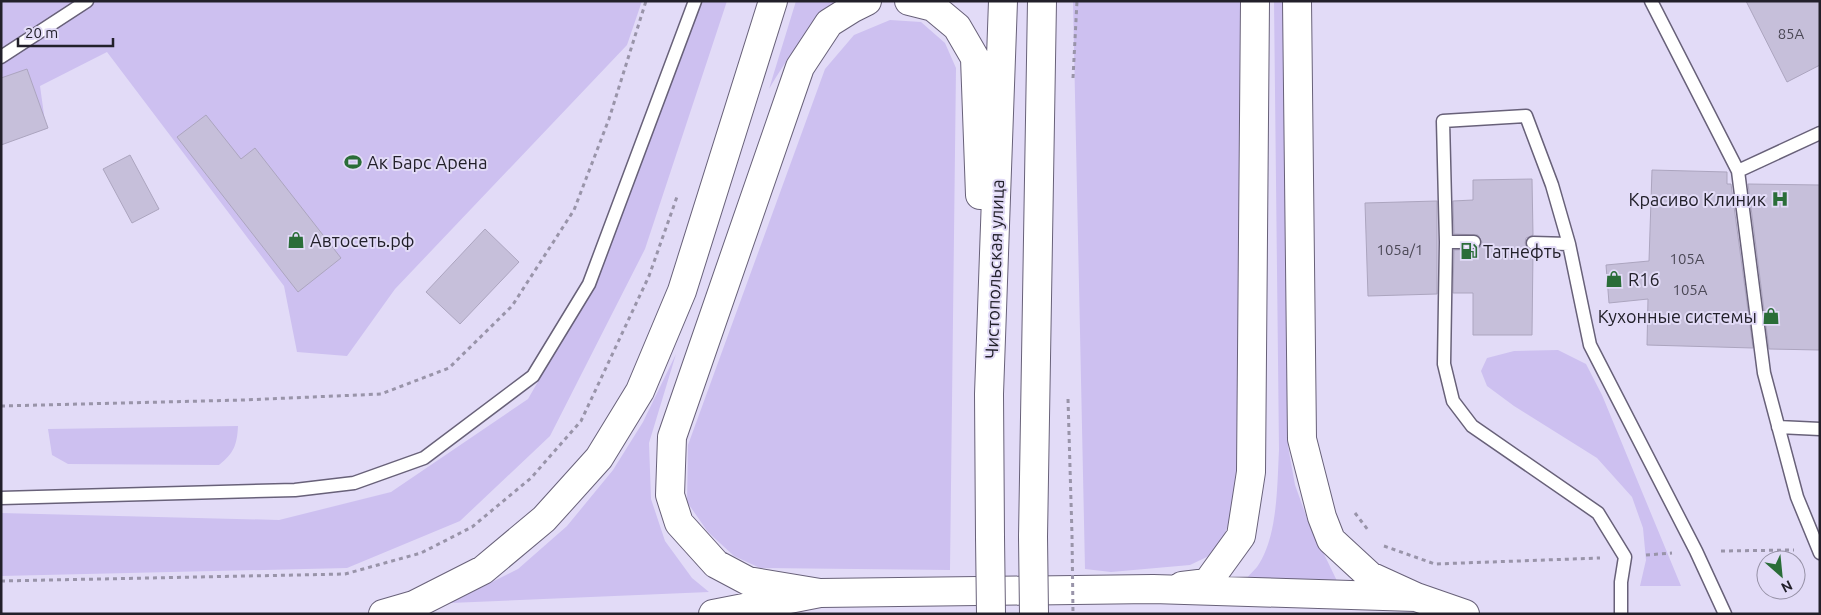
<svg xmlns="http://www.w3.org/2000/svg" width="1821" height="615" font-family="Ubuntu,sans-serif">
<style>
.green{fill:#cdc0f0}
.building{fill:#c6bfda;stroke:#aca5bf}
.lines{fill:none;stroke-linecap:round;stroke-linejoin:round}
.lane-casing{stroke:#686179;stroke-width:15}
.secondary-casing{stroke:#686179;stroke-width:30}
.path{stroke:#9994a9;stroke-width:3;stroke-dasharray:4 4;stroke-linecap:butt}
.lane{stroke:#fff;stroke-width:12}
.secondary{stroke:#fff;stroke-width:28}
.secondary-bridge-casing{stroke:#686179;stroke-width:30;stroke-linecap:butt}
.path-bridge{stroke:#9994a9;stroke-width:3;stroke-dasharray:4 4;stroke-linecap:butt}
.secondary-bridge{stroke:#fff;stroke-width:28}
.labels{text-anchor:middle;dominant-baseline:central;stroke-width:4;stroke-linejoin:round;paint-order:stroke}
.number-label{font-size:15px;fill:#4b4856}
.poi-label{font-size:18px;fill:#22202a;stroke:#e2dbf7;text-anchor:start}
.street-label{font-size:18px;fill:#22202a;stroke:#e2dbf7}
</style>
<rect width="100%" height="100%" fill="#e2dbf7"/>
<path class="green" d="M1,1h641l-15,44 -232,244 -48,67 -50,-4 -13,-66 -177,-234 -67,34 6,43 -45,15z
M698,1h29l-82,248 -95,187 -90,85 -113,47 -346,8v-63l278,7 112,-28 137,-93 68,-119z
M796,1h40c-28,26 -48,56 -67,88z
M1073,1h171l-8,472 -6,48 -9,21 -10,13 -21,10 -79,7 -26,-3z
M1274,1h10l4,445 7,39 13,36 30,62 -97,1c5,-6 11,-11 16,-17 21,-30 20,-81 22,-117z
M890,20l31,2 24,21 11,25 -6,502 -190,-2 -26,-12 -26,-24 -21,-30 1,-57 137,-376 29,-34z
M1558,350l28,14 16,31 79,191h-41l6,-26 -3,-32 -11,-31 -35,-39 -83,-52 -27,-20 -6,-15 6,-13 27,-7z
M676,354l-27,89 2,56 14,42 27,37 17,14 -259,11 68,-34 49,-43 46,-56 30,-48z
M238,426c-1,19 -4,27 -19,39l-151,-1 -16,-9 -4,-26z"/>
<path class="building" d="M1746,1h74v64l-33,17z
M27,69l21,59 -47,17v-67z
M206,115l35,44 14,-11 86,110 -43,34 -121,-155z
M130,155l29,54 -27,14 -29,-54z
M1652,170l75,2v12h4l22,164 -106,-3 1,-46 -39,4 -3,-38 43,-4z
M1532,179l1,56 -7,3 -1,5 3,7 5,1 -1,84h-59v-42h-20l1,-43 24,-1 3,-3 1,-4 -4,-7 -24,-1 -1,-33 20,-1v-20z
M1748,184l72,1v165l-51,-1z
M1437,201v93l-69,2 -3,-93z
M485,229l34,33 -59,62 -34,-32z"/>
<g class="lines">
<g class="lane-casing">
<path id="lane" d="M1651,1l87,170
M1,57l86,-56
M1820,133l-82,38 26,202 33,124 23,56
M1446,242l-3,-121 83,-5 26,69 17,59
M1474,242h-28l-2,122 9,37 19,25 126,87 27,44 -4,25v32
M1533,243l36,1 21,101 106,206 29,63
M1778,427l42,2
M1,498l294,-8 59,-7 70,-25 109,-82 56,-92 106,-283"/>
</g>
<g class="secondary-casing">
<path id="secondary" d="M909,1l24,6 24,20 18,31 5,137
M1297,1l5,438 20,78 9,23 39,36 46,21 49,17
M990,537l-1,-143 14,-393
M1033,537l9,-536
M1182,586l25,-3 34,-47 10,-64 4,-471
M820,593l-72,-12 -32,-17 -37,-41 -9,-28 2,-58 128,-370 29,-44 24,-15 14,-7
M383,614l31,-9 69,-35 61,-51 55,-61 41,-67 42,-100 91,-290
M713,614l107,-21 333,-4 263,8"/>
</g>
<path class="path" d="M1073,78l4,-77
M1068,399l4,136
M1,406l242,-6 138,-6 68,-26 63,-62 62,-96 35,-91 37,-118
M1355,513l13,17
M1384,546l51,18 165,-6
M1721,551l73,-1
M1646,555l26,-2
M1,581l344,-7 76,-21 51,-26 59,-49 50,-57 68,-145 29,-82"/>
<use href="#lane" class="lane"/>
<use href="#secondary" class="secondary"/>
<g class="secondary-bridge-casing">
<path id="secondary-bridge" d="M990,537l1,77
M1033,537l1,77"/>
</g>
<path class="path-bridge" d="M1072,535l1,79"/>
<use href="#secondary-bridge" class="secondary-bridge"/>
</g>
<defs>
<g id="stadium-bare" transform="scale(1.35)"><path d="M0-5a6.5 5 0 1 0 0 10a6.5 5 0 1 0 0-10ZM-3.5-1.8h7v3.6h-7Z" fill="#2a6d38" stroke="#e2dbf7" stroke-width="2.5" paint-order="stroke"/></g>
<g id="hospital-bare" transform="scale(1.35)"><path d="M-5-5h3v3.5h4V-5h3V5h-3V1.5h-4V5h-3Z" fill="#2a6d38" stroke="#e2dbf7" stroke-width="2.5" paint-order="stroke"/></g>
<g id="shop-bare" transform="scale(1.35)"><path d="M-5-2.5h2.3a2.7 3.5 0 0 1 5.4 0H5L5.5 6h-11ZM-1.5-2.5h3a1.5 2.3 0 0 0-3 0Z" fill="#2a6d38" stroke="#e2dbf7" stroke-width="2.5" paint-order="stroke"/></g>
<g id="fuel-bare" transform="scale(1.35)"><path d="M-5.5-6h7V0h2V4h1.3V-2.5L3-4.5l.8-.8L6-3V5H2.5V1h-1V6h-7ZM-4.2-4.7v3.2H.2V-4.7Z" fill="#2a6d38" stroke="#e2dbf7" stroke-width="2.5" paint-order="stroke"/></g>
</defs>
<g fill-rule="evenodd">
<use href="#stadium-bare" x="353" y="162"/>
<use href="#hospital-bare" x="1780" y="199"/>
<use href="#shop-bare" x="296" y="240"/>
<use href="#fuel-bare" x="1469" y="251"/>
<use href="#shop-bare" x="1614" y="279"/>
<use href="#shop-bare" x="1771" y="316"/>
</g>
<g class="labels">
<g class="number-label">
<text x="1791" y="33">85А</text>
<text x="1400" y="249">105а/1</text>
<text x="1687" y="258">105А</text>
<text x="1690" y="289">105А</text>
</g>
<g class="poi-label">
<text x="367" y="162">Ак Барс Арена</text>
<text x="1766" y="199" text-anchor="end">Красиво Клиник</text>
<text x="310" y="240">Автосеть.рф</text>
<text x="1483" y="251">Татнефть</text>
<text x="1628" y="279">R16</text>
<text x="1757" y="316" text-anchor="end">Кухонные системы</text>
</g>
<g class="street-label">
<text transform="translate(994 269) rotate(-88)">Чистопольская улица</text>
</g>
</g>
<rect width="1821" height="615" fill="none" stroke="#22202a" stroke-width="5"/>
<g transform="translate(1781 575) rotate(153)"><circle r="24" fill="#e2dbf7" stroke="#9590a5"/>
<path d="M0-4L9 19L0 12L-9 19Z" fill="#2a6d38"/>
<text y="-8" font-size="14" font-weight="bold" text-anchor="middle" fill="#22202a">N</text>
</g>
<path d="M18 38v8h95v-8" fill="none" stroke="#22202a" stroke-width="2.5"/>
<text x="25" y="38" font-size="15" fill="#22202a" stroke="#e2dbf7" stroke-width="4" paint-order="stroke">20 m</text>
</svg>
